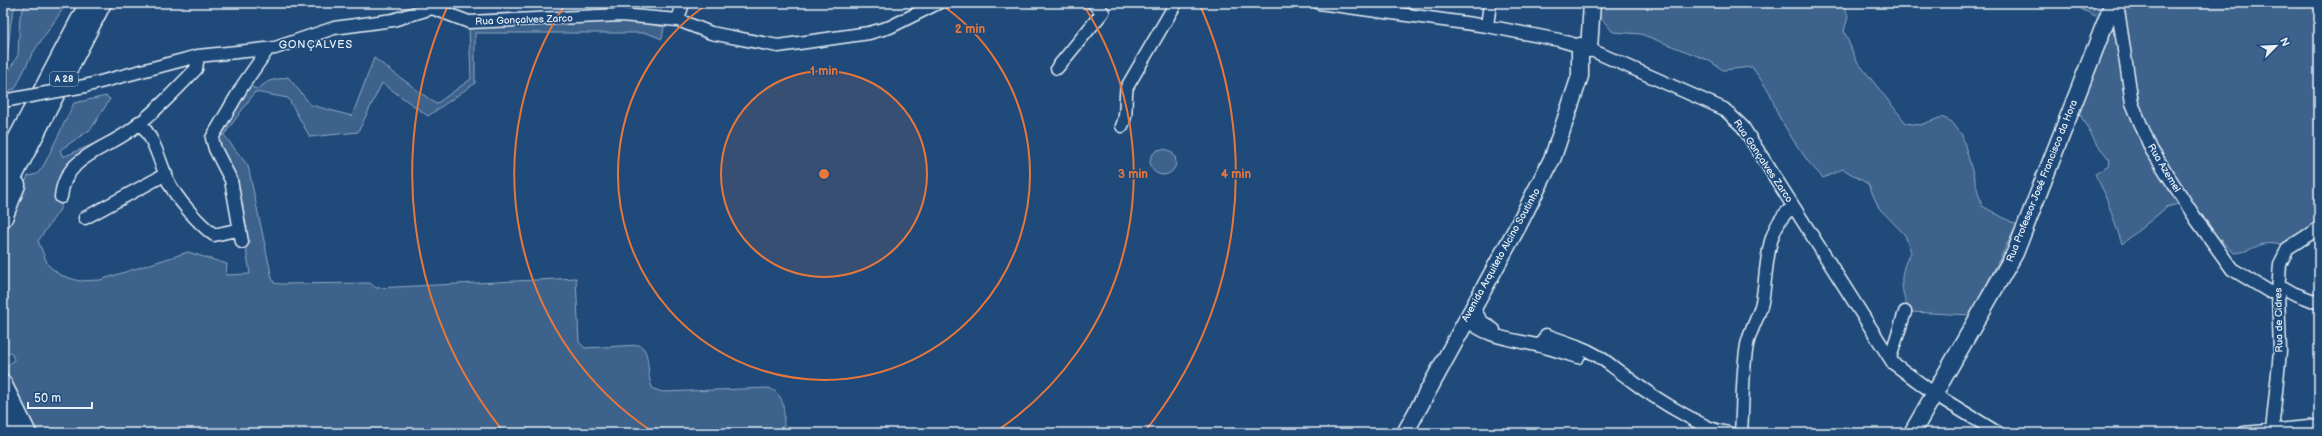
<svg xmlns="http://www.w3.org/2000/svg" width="2322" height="436" font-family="'Balsamiq Sans',sans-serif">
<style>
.green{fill:#3c628c;stroke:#92aac2}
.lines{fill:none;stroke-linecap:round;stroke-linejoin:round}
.minor-casing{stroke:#e8f1f8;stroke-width:15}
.major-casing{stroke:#e8f1f8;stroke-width:19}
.highway-casing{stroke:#e8f1f8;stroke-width:21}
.minor{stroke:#1f4a7a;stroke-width:12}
.major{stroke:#1f4a7a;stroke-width:16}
.highway{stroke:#1f4a7a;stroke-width:18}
.minor-bridge-casing{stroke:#e8f1f8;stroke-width:15;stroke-linecap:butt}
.minor-bridge{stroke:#1f4a7a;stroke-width:12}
.ring{fill:none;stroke:#e8773b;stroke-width:2}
.labels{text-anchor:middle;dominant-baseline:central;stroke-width:3;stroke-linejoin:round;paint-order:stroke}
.shield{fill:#1f4a7a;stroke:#acbfd2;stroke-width:1}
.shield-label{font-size:9px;font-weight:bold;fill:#e8f1f8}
.street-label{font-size:10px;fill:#e8f1f8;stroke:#1f4a7a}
.neighbourhood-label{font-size:11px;letter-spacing:1px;fill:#e8f1f8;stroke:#1f4a7a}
.centre{fill:#e8773b;stroke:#1f4a7a;stroke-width:2}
.ring-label{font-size:12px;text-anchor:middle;font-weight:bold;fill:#e8773b;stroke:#1f4a7a;stroke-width:3;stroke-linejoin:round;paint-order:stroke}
</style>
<rect width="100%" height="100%" fill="#1f4a7a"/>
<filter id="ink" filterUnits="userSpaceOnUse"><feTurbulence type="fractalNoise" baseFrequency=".025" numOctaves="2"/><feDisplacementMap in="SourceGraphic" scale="8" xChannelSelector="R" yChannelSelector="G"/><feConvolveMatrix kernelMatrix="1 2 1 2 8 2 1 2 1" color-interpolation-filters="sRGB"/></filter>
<g filter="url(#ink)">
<path class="green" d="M3,3h14c-11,20 -4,43 -14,62z
M26,3h41l-35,51 -17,35 -12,3v-11l15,-26 2,-39z
M1596,3h248l4,14 -4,14 12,29 50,63 14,2 22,-8 10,5 10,13 20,71 35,19 -46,90 -61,-3c-10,-22 -12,-39 1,-60l-6,-17 -26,-27 -11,-24 -25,-15 -20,9 -13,-14 -17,-24 -15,-25 -8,-22 -18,-26 -29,3 -15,-10 -67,-26 -28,-2 -15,-17z
M2077,3h242v216l-36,27c-25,-8 -27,6 -49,7l-52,-50 -15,4 -45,37 -17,-50 -10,-20 14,-8 1,-6 -14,-17 -17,-30 23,-66 -2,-29 -19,-9z
M623,19l41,8 -2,12 -15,-6h-172v50l-47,33 -46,-33 -24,49 -48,5 -22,-39 -33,-6 -31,43 24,31 24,112 2,5 6,1 90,-1 6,5 200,-10 3,64 6,6 54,-3c13,6 6,29 14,44l10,3 106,-4c19,8 14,26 15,45h-749c-6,-24 -28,-45 -28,-67l7,-6 -3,-8 -8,4v-124l25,-56 9,-2 7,-9 30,-62 32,-7 4,3 -19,30 -31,21 3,7 35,-15 3,5 -24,17 -16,33v11l-23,33 10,24 12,10 19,6 21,-1 88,-28 39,12 -1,11 24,-1 -15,-95 -19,-40 31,-54 10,4 12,-8 19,-4 23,28 41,11 22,-58 62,46 35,-25 -2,-53z
M1150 162a13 13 0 1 1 26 0a13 13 0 1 1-26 0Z"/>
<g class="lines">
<g class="minor-casing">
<path id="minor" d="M1319,3l168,23 72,14 30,9 135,60 19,18 150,236 43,32 62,38
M2117,3l15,100 19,46 45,70 36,50 38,23h8
M678,20l5,-17
M1487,26l3,-23
M1057,68l46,-56 -10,-9
M85,86l113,-30 77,-8 59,-20 59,-8 39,-12 37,14 152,-7 57,5 33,13 67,13 91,-13 21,-6 48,-24
M139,122c16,17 20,38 29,59 8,17 31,43 46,54l26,-6
M1122,126c6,-11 2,-26 5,-39l49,-84
M61,197c4,-41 42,-46 70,-67 23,-17 45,-40 65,-61l2,-13
M85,218l81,-44
M242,242l-11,-62 -16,-31 -3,-11 31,-53 25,-36
M2279,285l14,8 26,10
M1473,307l8,14 13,9
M1466,319c24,22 53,20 82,29
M1546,335l31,11 3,7 -2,4 -33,-10 -3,-4z
M1577,346c24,9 31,18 51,32 18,14 37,26 57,37 14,8 27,16 44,18
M1890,358l15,-46
M2272,431l8,-79 -2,-60 2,-28 8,-16 31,-20
M1741,433c2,-29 1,-60 6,-88 3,-15 12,-28 15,-43 6,-32 2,-75 31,-95
M2244,433l75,-7"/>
</g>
<g class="major-casing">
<path id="major" d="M1589,49l3,-46
M3,383l25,50
M1405,433l113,-207 35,-69 27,-81v-30
M1912,433l103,-180 98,-250"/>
</g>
<g class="highway-casing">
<path id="highway" d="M3,166l86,-163
M3,196l99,-193
M3,218l13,-33
M3,417l9,16"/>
</g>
<use href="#minor" class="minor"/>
<use href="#major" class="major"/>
<use href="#highway" class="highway"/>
<g class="minor-bridge-casing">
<path id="minor-bridge" d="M3,101l82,-15"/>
</g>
<use href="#minor-bridge" class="minor-bridge"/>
</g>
</g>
<circle cx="824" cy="174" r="103" fill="#e8773b" fill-opacity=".12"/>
<g class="ring">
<circle cx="824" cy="174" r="103"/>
<path d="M939 3A206 206 0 1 1 709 3"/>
<path d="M653 432A309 309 0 0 1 566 3M1082 3A309 309 0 0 1 995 432"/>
<path d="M502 430A412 412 0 0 1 449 3M1199 3A412 412 0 0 1 1146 430"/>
</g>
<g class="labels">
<rect class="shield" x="50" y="72" width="28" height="14" rx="3"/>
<g class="shield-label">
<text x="64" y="79">A 28</text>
</g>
<g class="street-label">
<text transform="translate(524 20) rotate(-2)">Rua Gonçalves Zarco</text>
<text transform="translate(1763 161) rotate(56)">Rua Gonçalves Zarco</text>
<text transform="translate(2164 168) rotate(59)">Rua Azemel</text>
<text transform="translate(2042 181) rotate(-68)">Rua Professor José Francisco da Hora</text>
<text transform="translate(1501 255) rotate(-61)">Avenida Arquiteto Alcino Soutinho</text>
<text transform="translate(2279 320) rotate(-91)">Rua de Cidres</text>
</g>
<g class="neighbourhood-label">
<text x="316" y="44">GONÇALVES</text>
</g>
</g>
<circle cx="824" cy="174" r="6" class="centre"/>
<g class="ring-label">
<text x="970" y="33">2 min</text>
<text x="824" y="75">1 min</text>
<text x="1133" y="178">3 min</text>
<text x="1236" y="178">4 min</text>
</g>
<rect width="2322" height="436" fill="none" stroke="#1f4a7a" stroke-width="16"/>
<rect x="8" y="8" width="2306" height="420" fill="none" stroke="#e8f1f8" stroke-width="1.5" filter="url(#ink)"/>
<g transform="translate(2276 46) rotate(66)" stroke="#1f4a7a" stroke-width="3" paint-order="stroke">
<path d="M0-3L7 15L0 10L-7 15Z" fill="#e8f1f8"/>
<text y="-6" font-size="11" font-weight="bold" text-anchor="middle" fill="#e8f1f8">N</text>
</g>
<path d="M28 402v6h64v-6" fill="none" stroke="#e8f1f8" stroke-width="2"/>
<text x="34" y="402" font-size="12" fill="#e8f1f8" stroke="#1f4a7a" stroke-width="3" paint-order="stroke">50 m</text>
</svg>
